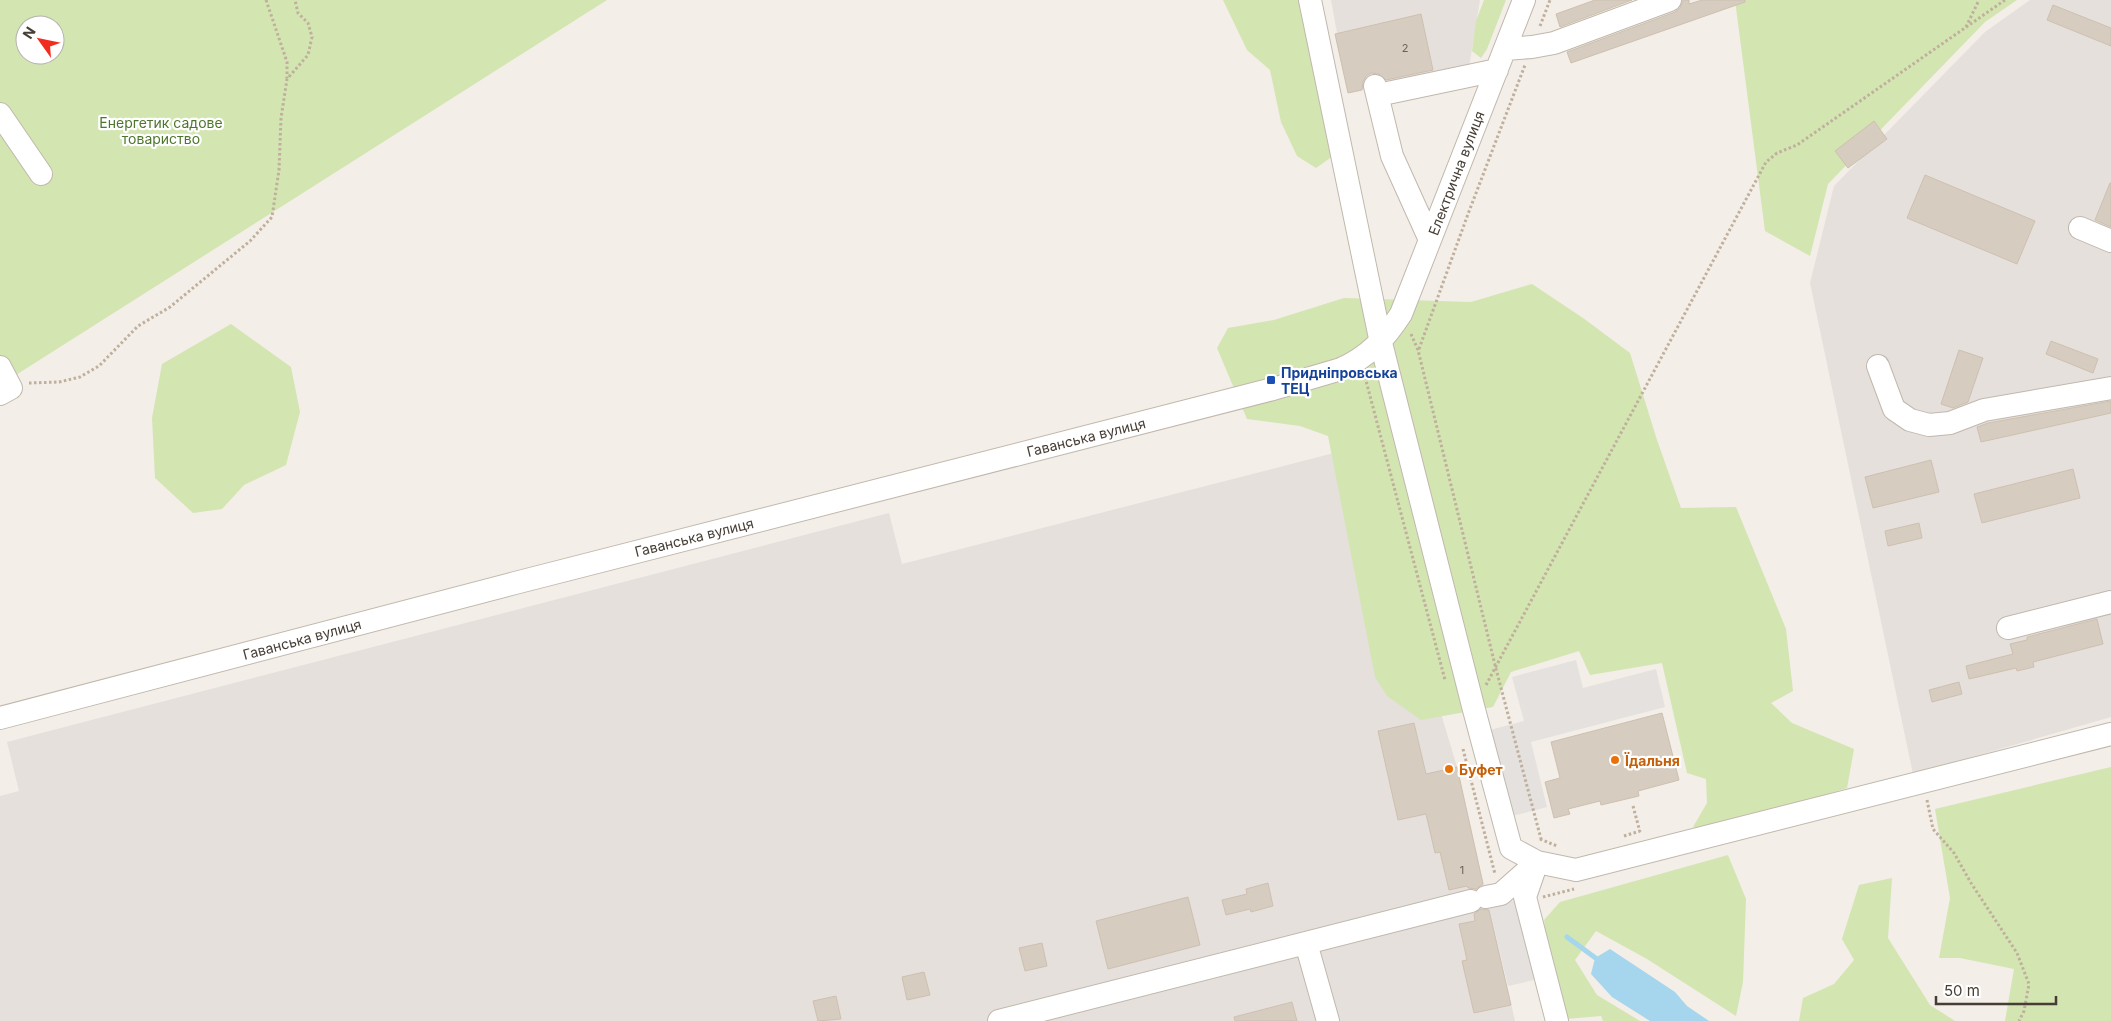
<svg xmlns="http://www.w3.org/2000/svg" width="2111" height="1021" font-family="Inter,sans-serif">
<style>
.industrial{fill:#e5e0dc}
.green{fill:#d3e5b1;fill-rule:evenodd}
.parking{fill:#e4e1df}
.water{fill:#a6d6ed}
.lines{fill:none;stroke-linecap:round;stroke-linejoin:round}
.stream{stroke:#a6d6ed;stroke-width:5}
.building{fill:#d7ccc0;stroke:#cec0b0}
.minor-casing{stroke:#c1b8ad;stroke-width:24}
.path{stroke:#bfaf9c;stroke-width:3;stroke-dasharray:2.5 2.5;stroke-linecap:butt}
.minor{stroke:#fff;stroke-width:22}
.transit-dot{fill:#1a4fb4;stroke:#fff;stroke-width:2}
.food-dot{fill:#e8710a;stroke:#fff;stroke-width:2}
.labels{text-anchor:middle;dominant-baseline:central;stroke-width:4.5;stroke-linejoin:round;paint-order:stroke}
.number-label{font-size:11px;fill:#6a6258}
.park-label{font-size:14px;fill:#4e752c;stroke:#fff}
.street-label{font-size:14px;fill:#463e36;stroke:#fff}
.transit-label{font-size:14px;font-weight:bold;fill:#164399;stroke:#fff;text-anchor:start}
.food-label{font-size:14px;font-weight:bold;fill:#c56008;stroke:#fff;text-anchor:start}
</style>
<rect width="100%" height="100%" fill="#f3eee7"/>
<path class="industrial" d="M1331,0h149l-11,67 -121,26z
M2030,0h81v717l-198,57 -103,-491 24,-97 151,-154z
M1361,446l96,321 58,254h-1515v-225l19,-5 -12,-49 882,-229 13,51z"/>
<path class="green" d="M0,0h607l-599,380 -8,12zM25,25h30v30h-30z
M1223,0h81l29,156 -17,12 -19,-12 -16,-34 -11,-52 -23,-20z
M1484,0h22l-19,49 -6,9 -9,-7 4,-30z
M1735,0h282l-32,22 -157,162 -18,72 -45,-25z
M1532,284l51,34 47,35 27,87 24,68 55,-1 50,122 7,62 -22,12 21,20 62,26 -7,39 -112,35 -22,12 -20,-8 14,-24 -1,-24 -19,-6 -25,-110 -72,12 -11,-24 -68,21 -18,35 -72,13 -34,-24 -12,-19 -47,-241 -28,-10 -53,-7 -30,-71 11,-20 46,-8 70,-22 127,4z
M231,324l60,43 9,45 -14,53 -42,20 -22,24 -29,4 -38,-35 -3,-60 10,-54z
M2111,767v254h-106l9,-52 -54,-11h-21l11,-60 -15,-89z
M1728,855l18,44 -3,83 -7,34 -89,-57 -51,-28 -21,29 22,35 43,26h-37l-2,-5 -35,3 -14,-41 -8,-58 16,-18z
M1892,878l-4,60 42,67 25,16h-156l4,-23 31,-14 20,-24 -12,-21 17,-54z"/>
<path class="parking" d="M1576,660l7,28 73,-19 9,38 -134,35 16,65 -35,9 -22,-86 34,-9 -12,-44z
M1524,898l19,80 -35,8 -19,-79z"/>
<path class="water" d="M1610,949l65,43 12,14 22,15h-59l-38,-24 -21,-23 4,-16z"/>
<g class="lines">
<path class="stream" d="M1567,937l34,25"/>
</g>
<path class="building" d="M1595,0h37l-72,27 -4,-13z
M1683,0h6v4l13,-4h43v2l-174,61 -4,-11 108,-40 5,-4z
M2053,5l58,23v18l-64,-26z
M1421,14l12,56 -47,10 -7,-6 -8,-1 -5,3 -3,6 -1,8 -14,3 -13,-59z
M1874,121l13,18 -39,29 -13,-17z
M1925,175l110,46 -18,43 -110,-46z
M2110,183h1v44l-16,-7z
M2051,341l47,18 -5,14 -47,-19z
M1959,350l24,8 -15,44 -15,6 -12,-4z
M2111,401v12l-130,29 -4,-15 11,-4z
M1931,460l8,32 -66,16 -8,-31z
M2073,469l7,29 -98,25 -8,-29z
M1919,523l3,15 -34,8 -3,-15z
M2097,619l6,25 -70,18 1,5 -17,4 -1,-3 -47,11 -3,-13 47,-12 -3,-10 17,-4v-3z
M1959,682l3,12 -30,8 -3,-12z
M1662,713l17,67 -41,11 1,5 -38,9 -1,-4 -32,8 2,5 -16,4 -9,-36 15,-4 -9,-36z
M1414,723l12,51 31,-7 26,117 -7,5 -8,-1 -1,-2 -18,4 -9,-38 -5,1 -9,-39 -28,6 -20,-89z
M1268,883l5,23 -22,6 -1,-3 -24,6 -4,-15 25,-6 -1,-5z
M1188,897l12,48 -92,24 -12,-48z
M1481,909l8,1 22,95 -37,8 -12,-52 5,-1 -8,-36 16,-3 -1,-7z
M1042,943l5,23 -22,5 -6,-23z
M924,972l6,23 -23,5 -5,-23z
M836,996l5,23 -23,2 -5,-20z
M1292,1002l5,19h-62l-1,-4z"/>
<g class="lines">
<g class="minor-casing">
<path id="minor" d="M1310,0l71,343 92,363 38,142 26,14 39,8 535,-136
M1505,49l27,-2 22,-4 116,-43
M1375,86l17,70 38,84
M1378,95l119,-25
M0,114l41,60
M2080,228l31,13
M1878,366l16,43 16,11 19,5 21,-2 34,-13 127,-22
M0,367l11,21 -11,6
M2008,628l103,-26
M0,718l515,-135 758,-194 68,-20c28,-13 43,-29 60,-55l123,-314
M1537,862l-12,35 32,124
M1486,897l15,-3 35,-31
M1306,943l22,78
M999,1021l472,-120"/>
</g>
<path class="path" d="M266,0l21,62v16
M1540,26l10,-26
M1966,27l13,-27
M1411,334l7,16 78,319 45,170
M1419,349l49,-135 57,-149
M1365,377l80,303
M29,383l30,-1 21,-5 19,-11 39,-40 32,-19 80,-66 22,-24 7,-47 2,-52 6,-39 21,-24 4,-18 -4,-14 -10,-10 -3,-13
M1486,685l280,-523 11,-9 20,-8 208,-145
M1463,749l32,125
M1927,800l6,29 21,24 17,30 46,70 12,31 -5,27 -5,10
M1633,806l7,26
M1624,836l16,-5
M1540,839l17,7
M1543,897l31,-8"/>
<use href="#minor" class="minor"/>
</g>
<rect class="transit-dot" x="1266" y="375" width="10" height="10" rx="2.5"/>
<g class="food-dot">
<circle cx="1615" cy="760" r="5"/>
<circle cx="1449" cy="769" r="5"/>
</g>
<g class="labels">
<g class="number-label">
<text x="1405" y="48">2</text>
<text x="1462" y="870">1</text>
</g>
<g class="park-label">
<text x="161" y="122">Енергетик садове<tspan x="161" dy="16">товариство</tspan></text>
</g>
<g class="street-label">
<text transform="translate(1456 173) rotate(-69)">Електрична вулиця</text>
<text transform="translate(1086 437) rotate(-14)">Гаванська вулиця</text>
<text transform="translate(694 537) rotate(-14)">Гаванська вулиця</text>
<text transform="translate(302 639) rotate(-15)">Гаванська вулиця</text>
</g>
<g class="transit-label">
<text x="1281" y="372">Придніпровська<tspan x="1281" dy="16">ТЕЦ</tspan></text>
</g>
<g class="food-label">
<text x="1625" y="760">Їдальня</text>
<text x="1459" y="769">Буфет</text>
</g>
</g>
<g transform="translate(40 40) rotate(303)"><circle r="24" fill="#ffffff" stroke="#b5b2af"/>
<path d="M0-4L9 19L0 12L-9 19Z" fill="#f12d20"/>
<text y="-8" font-size="14" font-weight="bold" text-anchor="middle" fill="#463e36">N</text>
</g>
<path d="M1936 996v8h120v-8" fill="none" stroke="#463e36" stroke-width="2.5"/>
<text x="1944" y="996" font-size="15" fill="#463e36" stroke="#ffffff" stroke-width="4" paint-order="stroke">50 m</text>
</svg>
